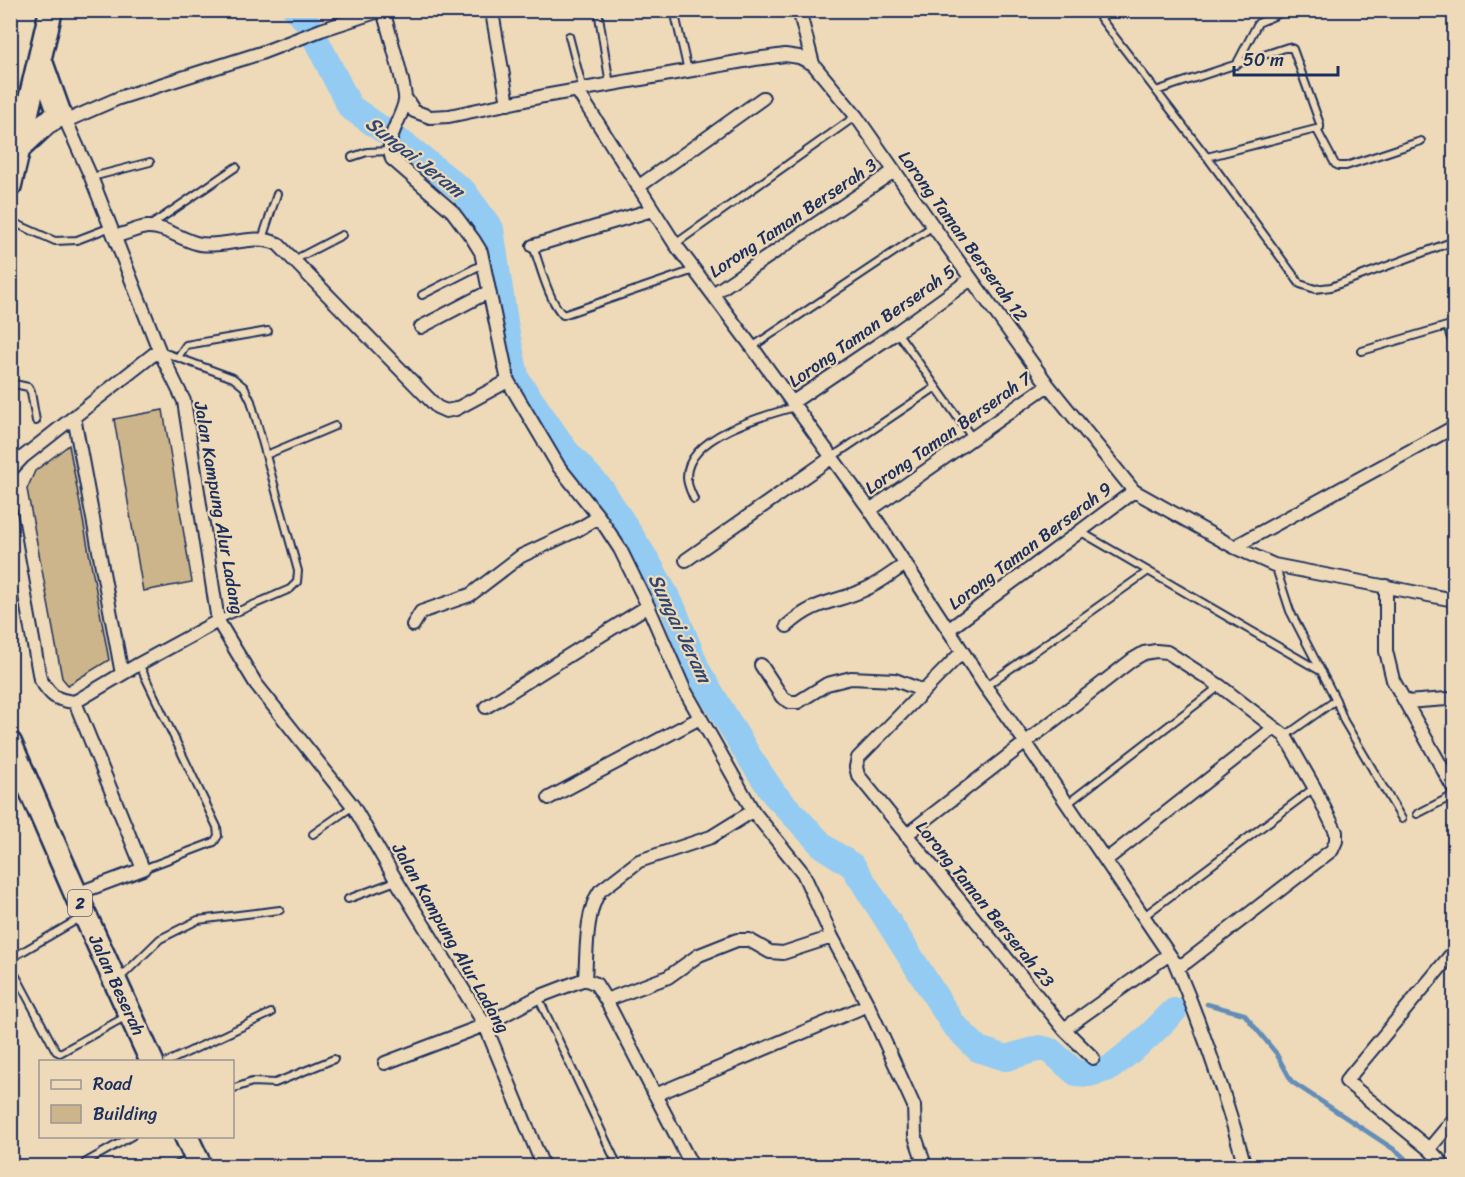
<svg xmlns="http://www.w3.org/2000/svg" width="1465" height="1177" font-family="Sriracha,sans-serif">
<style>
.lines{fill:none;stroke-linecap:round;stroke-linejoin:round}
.stream{stroke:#638db7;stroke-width:4.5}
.river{stroke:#93cbf2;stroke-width:26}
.building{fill:#cdb58b;stroke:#1b2f5e;stroke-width:1.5}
.lane-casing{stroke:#1b2f5e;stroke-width:10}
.street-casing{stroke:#1b2f5e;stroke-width:16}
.highway-casing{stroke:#1b2f5e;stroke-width:27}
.lane{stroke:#eedab8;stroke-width:6}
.street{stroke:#eedab8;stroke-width:12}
.highway{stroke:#eedab8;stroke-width:22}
.labels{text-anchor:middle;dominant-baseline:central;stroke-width:4.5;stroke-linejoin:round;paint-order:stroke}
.shield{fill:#eedab8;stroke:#5a6279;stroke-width:1.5}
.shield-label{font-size:16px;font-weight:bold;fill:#1b2f5e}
.street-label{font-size:18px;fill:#1b2f5e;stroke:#eedab8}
.water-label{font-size:20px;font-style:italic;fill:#2d4674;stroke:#eedab8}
</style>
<rect width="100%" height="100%" fill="#eedab8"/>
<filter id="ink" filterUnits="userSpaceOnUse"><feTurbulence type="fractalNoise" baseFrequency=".0167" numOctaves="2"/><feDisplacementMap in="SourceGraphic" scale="12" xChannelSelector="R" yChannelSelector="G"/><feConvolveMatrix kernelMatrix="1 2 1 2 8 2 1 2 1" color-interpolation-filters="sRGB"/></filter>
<g filter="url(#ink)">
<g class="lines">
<path class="stream" d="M1207,1004l37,10 32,39 16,29 106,70 15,14"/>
<path class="river" d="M296,10l10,10 44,87 59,41 55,44 27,37 15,100 11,51 49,71 36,39 47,74 24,44 25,63 50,84 26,39 50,53 29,19 100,158 25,25 28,9 34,-10 11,3 25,22 13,1 21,-6 37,-30 27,-27"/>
</g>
<path class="building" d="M163,410l29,172 -49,9 -29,-172z
M69,445l40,215 -41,25 -6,-7 -35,-189 8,-18z"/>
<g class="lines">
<g class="lane-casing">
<path id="lane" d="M598,10l12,75
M674,10l14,61
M1094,10l113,147 93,127 15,5 16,-2 123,-46
M569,36l14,54
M1236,65l22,-42 30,-13
M1156,91l132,-44 5,2 27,75v4l-113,29
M1317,130l18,34 4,2h7l75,-25
M352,157l15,-5 22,-1
M92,177l58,-15
M10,221l45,20 22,-1 34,-13
M151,225l85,-58
M262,239l15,-45
M675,244l181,-128
M533,246c7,19 16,56 30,69l131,-45
M294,260l48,-25
M422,295l61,-31
M1454,323l-7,3 7,22
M897,332l76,107
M752,347l181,-121
M160,351l73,27 11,9 7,14 47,170 -1,11 -7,7 -72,31
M1362,351l85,-25
M178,357l8,-12 82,-14
M10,383l18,4 3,5 5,29
M266,455l69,-29
M832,457l104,-70
M694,499c-3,-7 -7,-14 -7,-22 0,-41 78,-62 108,-70
M1081,532l241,140
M1275,565l15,46 46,89 8,21 58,98
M139,664l78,163 1,9 -4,6 -71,27
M986,686l161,-114
M1285,736l51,-36
M1067,804l153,-118
M1417,814l37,-19
M313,834l40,-28
M348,899l48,-18
M1144,916l170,-128
M10,959l72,-42
M10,976h6l40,75 4,2 65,-36
M119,979l41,-40 38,-19 82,-10
M538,997l80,169
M167,1062l104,-49
M232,1089l20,-7 23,1 59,-24
M88,1166l-2,-4 46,-26
M175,1166l17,-8
M908,1166l13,-8"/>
</g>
<g class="street-casing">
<path id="street" d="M383,10c4,16 24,81 22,91 -4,20 -21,37 -13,58l60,52 21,28 8,13 27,129 51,86 40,50 21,32 28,57 36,83 69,122 50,62 29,64 36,68 46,101 1,30 10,30
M799,10l14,54
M493,18l15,86
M578,92l97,152 77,103 118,163 115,176 41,57 149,220 7,2 6,-4 144,-111 4,-9v-9l-22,-45 -29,-51 -65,-50 -53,-34 -11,-1 -12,2 -12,7 -226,175
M406,99l8,12 16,6 19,-1 95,-20 211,-37 30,-4 14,2 14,7 43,52 77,110 115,159 86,106 100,56 40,18 180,35
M59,112l7,9 25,56 68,173 25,51 34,220 38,63 97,122 43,74 89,145 58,141
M66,121l53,-23 142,-45 60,-23 61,-20
M638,187l125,-89
M116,236c10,-2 21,-8 31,-9 18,-1 36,14 53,17 27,4 54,-12 78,0l159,163 9,4 10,-2 52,-28
M533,246l119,-36
M713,294l181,-123
M421,327l67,-35
M793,402l104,-70 74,-53
M74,417l48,257
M10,471l13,-14 136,-107
M870,510l178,-125
M10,512l30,167c11,17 15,21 35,23
M1234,547l220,-120
M686,560l145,-102
M1386,586v65l7,29 61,109
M413,625l8,-13 49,-17 51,-39 56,-26 22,-13
M787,626c30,-27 47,-22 79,-37 14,-6 27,-17 40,-25
M948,630l186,-139
M962,652l-104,106 -2,9 2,8 206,254 29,29
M761,665l21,32 8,5h8l29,-18 24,-6 44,2 29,11
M75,702l68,167 -67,25
M75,702l64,-38 79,-43
M1406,702l41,-3 7,2
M486,707l162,-101
M549,798l151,-80
M1106,860l168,-132
M1454,951l-108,130 83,68 25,-30
M1175,963c28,66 51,134 70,203
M585,979c2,-25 0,-67 15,-88l39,-30 72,-24 42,-26
M606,1000l62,-23 31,-22 38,-15h12l21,12 13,1 49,-16
M1064,1029l104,-74
M385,1063l100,-38 53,-28 47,-18 11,5 10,16 86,166
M655,1095l213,-90
M1429,1149l16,17"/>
</g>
<g class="highway-casing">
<path id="highway" d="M19,148l27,-25 14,-8 -20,-56
M10,185l41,-175
M10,743l75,172 67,147
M186,1136l14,30"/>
</g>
<use href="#lane" class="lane"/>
<use href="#street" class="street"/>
<use href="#highway" class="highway"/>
</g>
</g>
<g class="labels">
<rect class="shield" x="68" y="890" width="24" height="26" rx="4.5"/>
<g class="shield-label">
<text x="80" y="903">2</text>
</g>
<g class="street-label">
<text transform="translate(793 218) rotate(-34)">Lorong Taman Berserah 3</text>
<text transform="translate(963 236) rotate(54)">Lorong Taman Berserah 12</text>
<text transform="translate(872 326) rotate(-35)">Lorong Taman Berserah 5</text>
<text transform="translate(948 433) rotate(-35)">Lorong Taman Berserah 7</text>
<text transform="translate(219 508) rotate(80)">Jalan Kampung Alur Ladang</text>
<text transform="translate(1030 546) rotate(-37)">Lorong Taman Berserah 9</text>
<text transform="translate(985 904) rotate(51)">Lorong Taman Berserah 23</text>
<text transform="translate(451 938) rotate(60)">Jalan Kampung Alur Ladang</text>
<text transform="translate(117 985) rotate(65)">Jalan Beserah</text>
</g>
<g class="water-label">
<text transform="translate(415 157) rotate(38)">Sungai Jeram</text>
<text transform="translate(680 628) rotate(64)">Sungai Jeram</text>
</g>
</g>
<rect width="1465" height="1177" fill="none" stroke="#eedab8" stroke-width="36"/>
<rect x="18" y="18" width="1429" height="1141" fill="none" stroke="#1b2f5e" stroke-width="2" filter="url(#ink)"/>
<rect x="39" y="1060" width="195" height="78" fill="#eedab8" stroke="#9a9694" stroke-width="1.5"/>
<rect x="51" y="1080" width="30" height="9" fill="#eedab8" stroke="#9a9694" stroke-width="1.5"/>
<text x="93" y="1090" font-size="18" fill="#1b2f5e">Road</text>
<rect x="51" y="1105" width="30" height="18" fill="#cdb58b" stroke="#9a9694" stroke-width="1.5"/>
<text x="93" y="1120" font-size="18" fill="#1b2f5e">Building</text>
<path d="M1234 66v9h104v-9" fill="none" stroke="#1b2f5e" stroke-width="3"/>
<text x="1243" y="66" font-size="18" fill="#1b2f5e" stroke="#eedab8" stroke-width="4.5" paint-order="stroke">50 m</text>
</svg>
